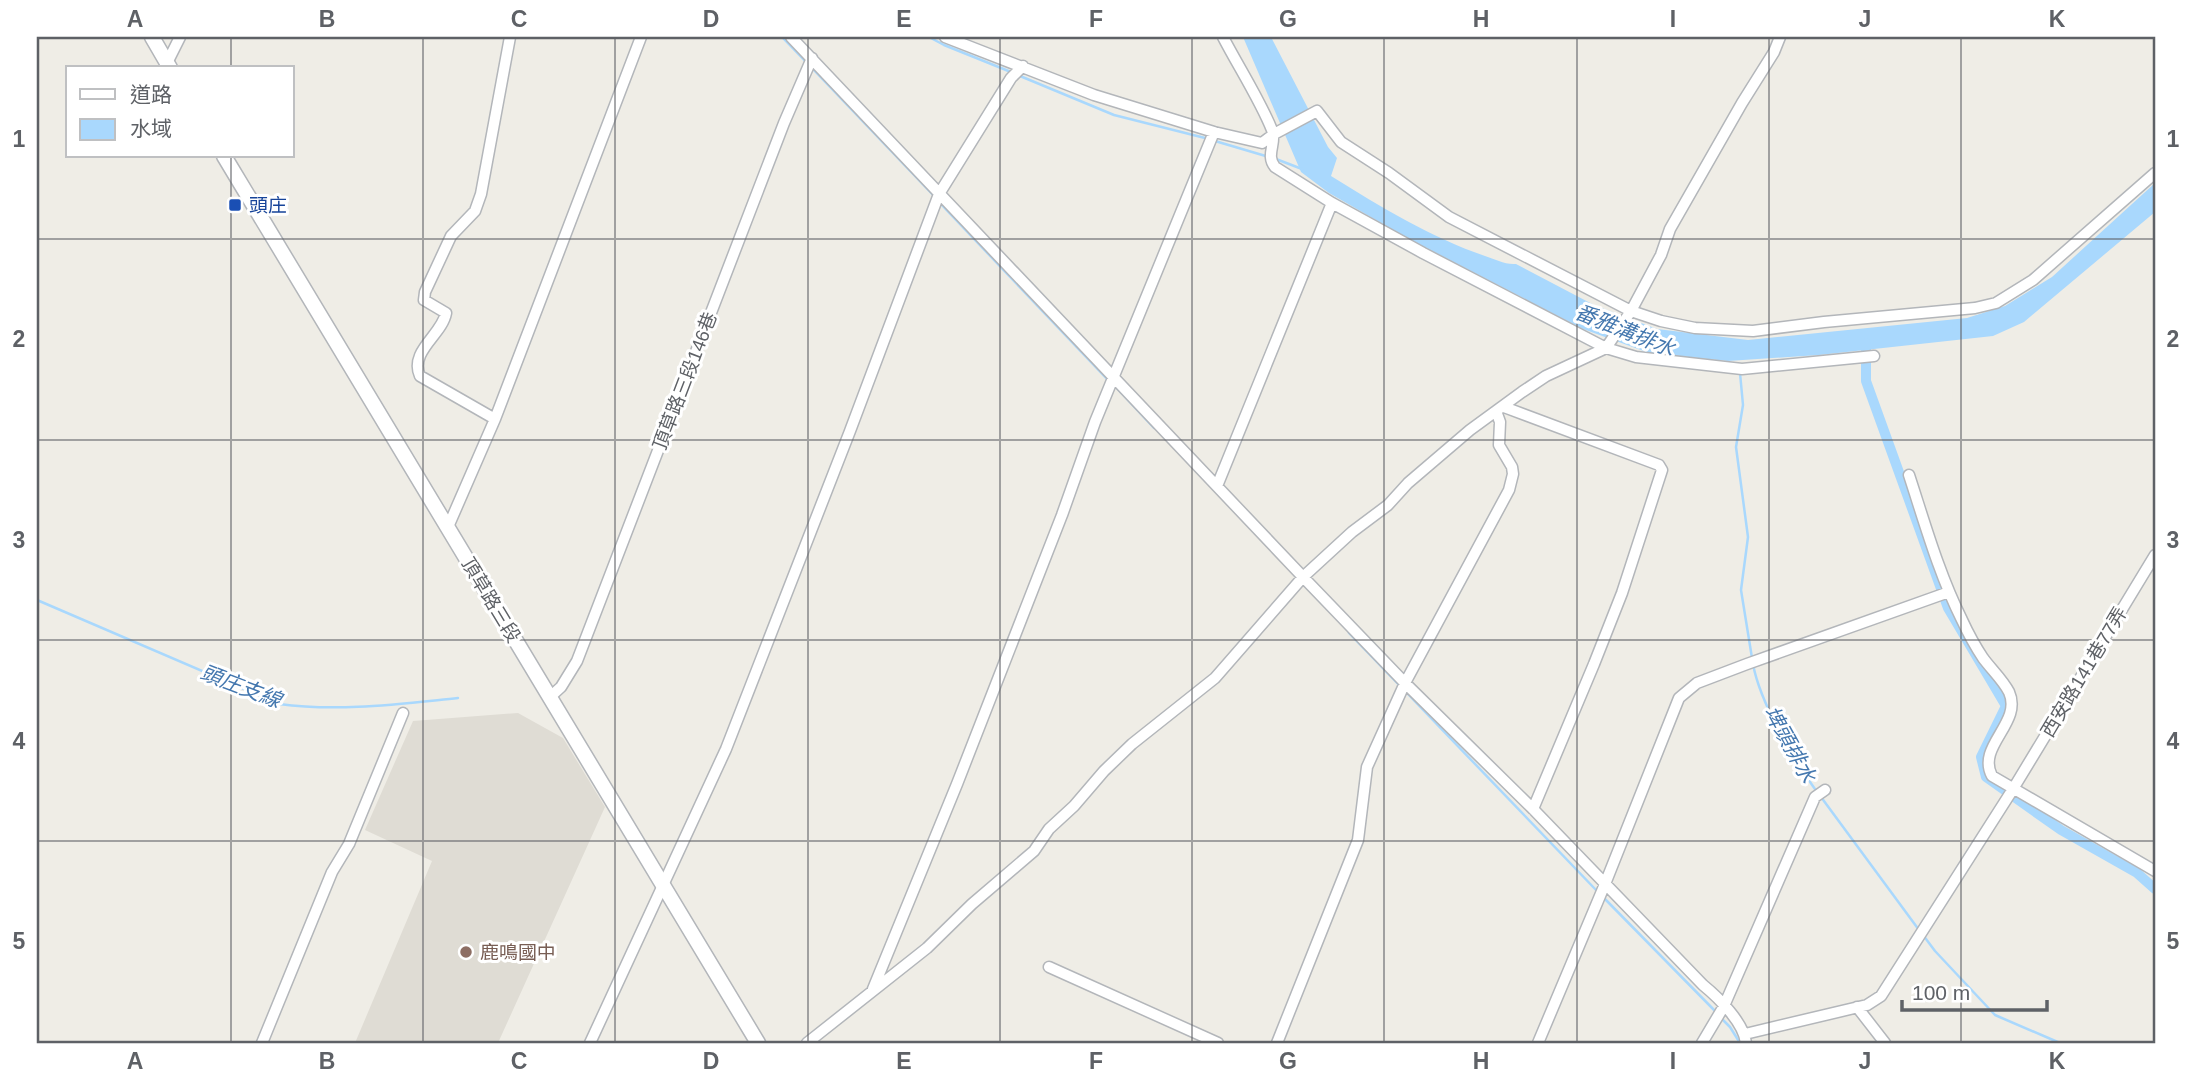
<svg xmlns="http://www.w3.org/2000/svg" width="2192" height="1080" font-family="Helvetica,'Noto Sans TC',sans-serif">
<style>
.education{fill:#dfdcd4}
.water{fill:#a9d8fd}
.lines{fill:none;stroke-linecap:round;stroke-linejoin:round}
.stream{stroke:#a9d8fd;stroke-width:2.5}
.canal{stroke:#a9d8fd;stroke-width:10}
.minor-casing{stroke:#b3b6ba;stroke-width:13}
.tertiary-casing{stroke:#b3b6ba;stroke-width:17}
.minor{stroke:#fff;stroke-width:10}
.tertiary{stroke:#fff;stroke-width:14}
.grid{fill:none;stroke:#5e6166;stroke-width:2;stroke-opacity:0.55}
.transit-dot{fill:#1a4fb4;stroke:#fff;stroke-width:2.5}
.education-dot{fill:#8d6e63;stroke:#fff;stroke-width:2.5}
.labels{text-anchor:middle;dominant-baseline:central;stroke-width:6;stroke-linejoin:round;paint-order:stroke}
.transit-label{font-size:19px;fill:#164399;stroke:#fff;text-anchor:start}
.street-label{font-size:19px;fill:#5e6166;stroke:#fff}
.education-label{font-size:19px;fill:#785e54;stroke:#fff;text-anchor:start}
.water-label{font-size:21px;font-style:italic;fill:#4578af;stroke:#fff}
.neatline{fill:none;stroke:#5e6166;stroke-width:2.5}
.grid-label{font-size:23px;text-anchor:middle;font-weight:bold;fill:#5e6166}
</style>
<rect width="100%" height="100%" fill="#efede6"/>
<path class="education" d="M518,713l45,25 42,69 -107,236h-143l77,-182 -67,-31 48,-109z"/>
<path class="water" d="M1243,37h28l57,110 9,11 -6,18c50,31 99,61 154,80 10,3 20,9 31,8l78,41 63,24 91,11 219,-22 38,-12 47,-29 103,-94v29l-131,110 -31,14 -174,19 -91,6 -79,-8 -66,-24 -174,-90 -80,-46 -28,-21z"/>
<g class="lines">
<path class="stream" d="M782,37l25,26
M929,37l15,8 67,27
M811,67l124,130
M1020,76l94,39 95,24
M1215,141l54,16
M1276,159l26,10
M939,202l169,178
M1740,373l3,32 -7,42 12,90 -7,53 11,68
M1113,384l41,44
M37,600l242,104c60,8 119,0 179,-6
M1349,633l51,53
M1753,664c7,39 41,96 64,128
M1405,691l192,200
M1821,797l98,133
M1604,898l113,115
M1923,935l12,16 60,64 65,28
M1721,1018l9,9 10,16"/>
<path class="canal" d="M1866,343v38l82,227 58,98 -25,51 5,20 75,53 76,43 18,16"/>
<g class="minor-casing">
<path id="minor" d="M791,37l512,540 102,106 128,126 170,176c16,13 41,38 43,58
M945,37l149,58 120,37 48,11 12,-9 43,-23 24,31 48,31 60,44 182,94 30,10 34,7 58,3 71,-9 151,-14 21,-5 37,-23 122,-107
M1223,37c15,29 37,63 49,93 5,13 -7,25 3,37l57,36 91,50 183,95 30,9 106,12 132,-13
M167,63l13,-26
M1504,407l155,58 3,5 -40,123 -28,71 -61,145
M495,419l-75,-43c-11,-25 22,-41 26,-63l-22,-13 1,-8 26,-56 24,-25 6,-17 29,-157
M1909,475c16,49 30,99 53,145 6,13 13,26 21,38 8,11 20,22 26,34 14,31 -33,54 -17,84l163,95
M1217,486l115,-283
M448,527l47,-108 146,-382
M550,697l11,-10 16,-26 207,-538 28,-65
M1049,967l169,76
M873,989l84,-205 105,-269 33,-93 119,-290
M1857,1007l28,36
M1745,1034l122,-29 14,-9 132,-207 142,-234
M262,1043l70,-171 17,-28 54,-131
M590,1043l136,-294 124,-318 89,-237 72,-116 12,-12
M807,1043l120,-95 45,-44 62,-53 15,-22 25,-23 30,-35 28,-27 83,-66 88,-101 49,-45 36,-27 20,-22 62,-53 52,-38 24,-16 60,-28 25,-37 30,-56 9,-26 72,-126 32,-51 6,-15
M1277,1043l81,-203 9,-73 38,-84 104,-193 4,-16 -1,-7 -13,-22 1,-23 -4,-11
M1538,1043l67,-159 74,-186 18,-15 50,-19 202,-72
M1702,1043l22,-37 91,-209 10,-7"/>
</g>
<g class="tertiary-casing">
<path id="tertiary" d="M152,37l18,31
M224,156l534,887"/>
</g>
<use href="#minor" class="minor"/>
<use href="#tertiary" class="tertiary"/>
</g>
<path class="grid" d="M231,37v31M423,37v1006M615,37v1006M808,37v1006M1000,37v1006M1192,37v1006M1384,37v1006M1577,37v1006M1769,37v1006M1961,37v1006M231,156v887M37,239h2118M37,440h2118M37,640h2118M37,841h2118"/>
<rect class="transit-dot" x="228" y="198" width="14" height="14" rx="3.5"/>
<circle class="education-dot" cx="466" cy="952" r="7"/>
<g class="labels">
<g class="transit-label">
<text x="249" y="205">頭庄</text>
</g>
<g class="street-label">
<text transform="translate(685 381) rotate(-69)">頂草路三段146巷</text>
<text transform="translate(491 600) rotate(59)">頂草路三段</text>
<text transform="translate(2084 672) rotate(-59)">西安路141巷77弄</text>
</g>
<g class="education-label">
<text x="480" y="952">鹿鳴國中</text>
</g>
<g class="water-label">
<text transform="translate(1625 330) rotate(22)">番雅溝排水</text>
<text transform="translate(241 686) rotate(21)">頭庄支線</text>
<text transform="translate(1790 744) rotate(61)">埤頭排水</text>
</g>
</g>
<rect width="2192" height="1080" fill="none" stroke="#ffffff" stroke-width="77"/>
<rect x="66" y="66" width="228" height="91" fill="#ffffff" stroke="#bfc0c2" stroke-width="2"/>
<rect x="80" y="89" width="35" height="10" fill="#ffffff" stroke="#bfc0c2" stroke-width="2"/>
<text x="130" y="102" font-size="21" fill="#5e6166">道路</text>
<rect x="80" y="119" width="35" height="21" fill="#a9d8fd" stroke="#bfc0c2" stroke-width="2"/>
<text x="130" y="136" font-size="21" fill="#5e6166">水域</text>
<path d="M1902 1000v10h145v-10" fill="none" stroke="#5e6166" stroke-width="3.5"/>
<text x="1912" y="1000" font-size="21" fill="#5e6166" stroke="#ffffff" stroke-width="5" paint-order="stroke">100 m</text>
<rect x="38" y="38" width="2116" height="1004" class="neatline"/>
<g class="grid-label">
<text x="135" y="27">A</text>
<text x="327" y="27">B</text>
<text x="519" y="27">C</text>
<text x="711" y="27">D</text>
<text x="904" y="27">E</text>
<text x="1096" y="27">F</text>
<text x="1288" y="27">G</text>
<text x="1481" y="27">H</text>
<text x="1673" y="27">I</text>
<text x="1865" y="27">J</text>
<text x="2057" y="27">K</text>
<text x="19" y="147">1</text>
<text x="2173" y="147">1</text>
<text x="19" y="347">2</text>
<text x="2173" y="347">2</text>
<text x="19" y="548">3</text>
<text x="2173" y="548">3</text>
<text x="19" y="749">4</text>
<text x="2173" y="749">4</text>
<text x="19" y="949">5</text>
<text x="2173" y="949">5</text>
<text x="135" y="1069">A</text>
<text x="327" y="1069">B</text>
<text x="519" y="1069">C</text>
<text x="711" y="1069">D</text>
<text x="904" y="1069">E</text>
<text x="1096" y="1069">F</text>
<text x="1288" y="1069">G</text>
<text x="1481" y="1069">H</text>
<text x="1673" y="1069">I</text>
<text x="1865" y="1069">J</text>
<text x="2057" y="1069">K</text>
</g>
</svg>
